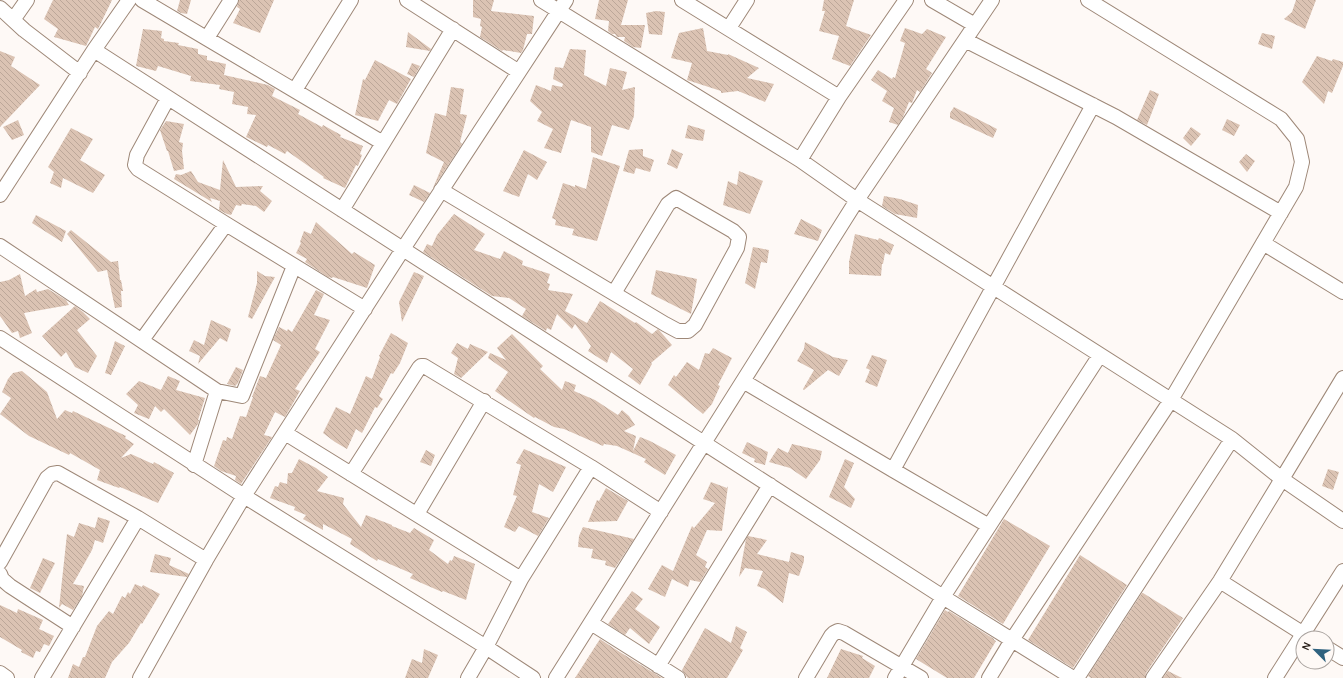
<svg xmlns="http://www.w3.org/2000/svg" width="1343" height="678" font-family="Karla,sans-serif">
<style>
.building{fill:url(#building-back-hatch)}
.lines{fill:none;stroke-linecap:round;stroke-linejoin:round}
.minor-casing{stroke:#9e8878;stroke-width:16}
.minor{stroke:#fff;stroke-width:14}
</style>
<defs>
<pattern id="building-back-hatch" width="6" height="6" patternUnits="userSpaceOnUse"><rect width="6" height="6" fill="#dbc3b3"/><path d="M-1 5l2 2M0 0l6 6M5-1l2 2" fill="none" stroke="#bca799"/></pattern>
</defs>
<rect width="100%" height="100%" fill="#fef9f6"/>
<path class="building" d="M53,0h59l-14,29 -3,-2 -9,19 -32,-9 4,-8 -14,-10z
M180,0h11l-4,14 -6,-1 -4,-2z
M239,0h35l-14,33 -27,-10 7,-14 -3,-2z
M473,0h21l-3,11 43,5 -2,18h-5l-4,16 -2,3 -18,-3 -1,1 -22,-14 2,-10 -2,-1 1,-7 -8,-2z
M599,0h29l-7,25h24l-4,23 -8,-1 -9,-6 1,-4h-8l-2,-3h-3l-4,-3 1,-10 -14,-2z
M824,0h30l-8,26 25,9 -21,31 -18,-7 7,-23 -20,-5 6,-20h-3z
M1296,0h20l-11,29 -21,-10 8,-7z
M656,11l9,1 -3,23 -13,-1 -3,-21z
M703,28l4,23 21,4v-1l31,14 -12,10 27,6 -9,18 -27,-11 -17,2v-2l-34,-11 5,-17 -21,-5 8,-25z
M905,28l17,6 5,-5 19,8 -20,32 6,4 -12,19 -3,-2 -5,13 -3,-1 -6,15 -5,8 -9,-3 5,-14 -12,-7 5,-10 -16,-11 7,-10 14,9 1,-2 2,1 10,-35 -5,-2z
M143,29l19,2 -1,7 3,1v2l15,2 -1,2 20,4v5l9,2v4l19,4 -2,11 44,10 7,4 -3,7 28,14 -2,4 24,13 1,-2 18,10 -1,2 23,9 -3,8 2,1 -4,11 -2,-1 -11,23 -22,-10 1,-1 -37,-26 -2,3 -17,-9 -1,2 -21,-10 10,-22 -9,-1 1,-7 -16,-3 2,-12 -15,-3 1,-4 -30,-4 1,-5 -33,-10 -2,5 -20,-5z
M408,32l23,17 -1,2 -24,-4z
M1262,33l13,3 -3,13 -14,-5z
M570,49l16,1 -2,25 22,11 4,-18 17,4 -5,18 13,-3 -1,29 -5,14 -17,-5 -10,31 -11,-4v-25l-20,-7 -10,33 -17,-5 9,-19 -16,-8 5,-9 -12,-11 6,-16 15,6 1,-6 10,2 1,-3 -10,-5 2,-12 8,1z
M0,51l15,6 -4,9 29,19 -40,42z
M1317,56l15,5 1,-2 10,3v4l-11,27 -4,-2 -4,13 -22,-22z
M375,60l36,19 -14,25 -8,-4 -11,21 -23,-6 8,-36 2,1z
M412,63l8,3 -6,11 -7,-3z
M451,87l13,2 -4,25 7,1 -7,27 2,2 -29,44 11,-26 -18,-9 9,-40 11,3z
M1150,90l9,4 -12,31 -10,-5z
M954,107l43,22 -4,9 -43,-20v-5z
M1227,119l13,6 -6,11 -12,-6z
M18,120l6,15 -12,5 -9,-13z
M166,121l18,3 -5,18 4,1 -1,8 2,18 -10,2 -6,-20h-1l-7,-21z
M688,125l17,5 -2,11 -18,-3z
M1191,127l10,7 -10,12 -8,-8z
M71,128l22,11 -13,21 25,15 -12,18 -30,-15 -2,10 -11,-5 4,-11 -6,-5z
M643,149v7l11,4 -4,12 -14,-4 -2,6 -11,-3 6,-21z
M672,149l11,5 -6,15 -10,-5z
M524,150l23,12 -10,18 -9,-6 -9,23 -16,-6z
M1246,154l9,7 -8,11 -8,-10z
M593,157l27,9 -23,75 -25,-6 2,-6 -19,-4 1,-5 -4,-2 11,-35 12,4v-2l11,4z
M223,160l13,27 27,-1 -3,5 12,10 -8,11 -8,-6 -14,-2 -1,2 -5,-1 -5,10 -4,-1 -8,-4 1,-9 -10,-3 2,4 -38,-23 2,-5 5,1 10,-4 7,11 22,8z
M739,171l24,10 -13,33 -27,-9 5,-24 9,4z
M414,185l16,8 -6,9 -15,-7z
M884,196l16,3 18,6 -1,13 -22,-4 -13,-8z
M454,214l31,20 -11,16 26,9 4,-8 19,10 -1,4 28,9 -3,9 3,1 -2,6 25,4 -8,17 22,12 13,-22 35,22 1,-1 16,12 6,-5 1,1 13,15 -21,18 1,1 -12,21 -12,-9 5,-7 -22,-17 -4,11 -19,-12 3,-5 -16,-22 -3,5 -15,-15 -6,16 -4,-2 -1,3 -24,-15 4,-7 -17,-11 -17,-2 -69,-44 4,-8 5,2 5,-11z
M36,215l30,16 -4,11 -30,-19z
M801,219l21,11 -4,11 -24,-7z
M316,222l36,32 2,-2 21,13 -8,23 -34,-11 -1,1 -4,-1 -23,-15 2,-3 -11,-6 5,-10 -1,-1 4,-11 7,3z
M71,230l40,32 7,-1 2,19h1l2,11h-2l1,16 -7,1 -8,-38 -9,2 -31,-38z
M855,234l23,6 1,-2 15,7 -4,10 -5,-2 -2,11h-1l-1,12 -32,-2v-12z
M753,247l16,3 -2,13 -6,-1 -6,27 -10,-6z
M656,270l41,9 -6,35 -40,-20z
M257,271l8,5 10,1 -23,42 -4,-2 9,-34z
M414,272l10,4 -22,46 -3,-20z
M20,274l5,22 11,-7 1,3 11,-3 18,11 3,5 -45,8 8,20 -12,5 -2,-7 -6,2 -12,-17v-34l9,-2z
M316,290l8,4 -10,21 16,5 -15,29 5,3 -25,37 5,2 -15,26 -10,-5 -11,23 8,2 -31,47 -6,-4 1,-4 -15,-5 -7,-5 9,-26 3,1 1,-4 5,2 8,-23 6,1 7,-20h-1l8,-21 6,2 15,-33 -8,-5 6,-13 8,4 1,-2 4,3z
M75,306l8,6 7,7 -13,11 20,26 -9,17 -13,-6 -9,-15 -5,5 -19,-21z
M211,320l20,9 -4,13 -7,-4 -22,26 2,-8 -11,-5 5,-11 10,5z
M391,333l17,10 -8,20 -7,11 -2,-1 -12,23 4,3 -6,9 -2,-1 -13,26 -6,-4 -9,20 -12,-7 -12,-9 13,-26 14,7 16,-38 6,3 8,-22 -1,-1z
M512,334l31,32 -3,3 22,21 3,-9 11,4 -2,6 21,9 23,15 4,-5 7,6 6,9 -11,6 12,5 -3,15 7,-14 10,4 26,14 -11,20 -21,-13 2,-3 -29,-13 -13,-2 -1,2 -39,-17 -10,-2 -19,-10 -1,1 -39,-27 13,-19 -20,-14 2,-5 16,7 -9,-12z
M115,341l10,5 -14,29 -6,-2z
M805,342l28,15 15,3 -9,16 -11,-6 -24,20 -1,-1 11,-19 -17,-9 7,-12z
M457,343l11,6 2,-5 18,8 -27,26 -7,-4 4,-16 -7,-5z
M713,348l19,10 -14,27 2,1 -8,18 -9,10 -35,-29 6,-10 2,2 11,-15 12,8 6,-17 4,1z
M872,355l15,5 -10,27 -12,-5 5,-12 -4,-2z
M236,367l7,3 -5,13 -3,3 -8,-2z
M22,371l25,21 10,27 8,-9 7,3 1,-2 53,25 -1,2 9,6 -13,14 10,-4 22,10 1,-2 20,11 -16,30 -38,-16 -1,1 -22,-8 3,-10 -30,-17 -1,2 -40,-19 -29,-22 11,-16 -9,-6 6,-13 5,-6z
M168,376l12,5 -4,9 29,8 -7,22h1l-1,4 -8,11 -26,-26 -3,3 -6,-6 -6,13 -15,-6 4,-8 -12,-11 13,-13 22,9z
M747,442l21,10 -3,13 -11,-3 1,-3 -13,-6z
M792,444l30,7 -2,9 -14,19 -16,-11 -21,-6 9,-14 10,5z
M524,449l42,18 -13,25 -14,-8 -7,28 17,6 -11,18 -19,-10 -4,6 -11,-5 13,-31 -4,-1 8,-30 -5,-2z
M426,450l9,5 -4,11 -11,-4z
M299,459l17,9 12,9 -11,14 27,7 -1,6 18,23 5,-12 26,10v1l18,7 4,-5 20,12 -5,10 19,14 2,-4 2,1 2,-5 21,8 -9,36 -23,-9 -1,1 -32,-14 3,-4 -35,-15 -1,2 -27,-17 2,-5 -29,-15v6l-20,-11 3,-4 -12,-5 1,-3 -25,-9 5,-12 3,1 2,-5 7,2 1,-11h4z
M845,459l9,4 -10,24 11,12 -4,9 -22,-11z
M1328,469l11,3 -6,18 -11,-4z
M711,482l16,6 1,-2 -6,45 -15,-1 -11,25 11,7 -2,5 3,2 -8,13 -10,-2 -2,7 -16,-8 -7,18 -17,-8 14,-24 11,6 19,-45 2,2 21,-25 -12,-4z
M606,488l22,13 -11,20 -29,1 9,-22 2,1z
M98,517l12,4 -7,22 -8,-3 -3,10 -19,34 11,2 -2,10 -9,14 -11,-6 -3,4 8,-74 7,3 5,-14 16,5z
M1004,519l46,27 -47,78 -45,-28z
M583,527l51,12 -19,29 -10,-3 1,-4 -15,-3 2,-9 -15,-2 1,-11z
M748,536l19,4 -10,14 32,8 2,-10 13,4v5l-5,15 -10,-3 -6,30 -18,-14 -8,-3 6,-15 -18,-3 -6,9 7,-38z
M155,554l16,4 -2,7 20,9 -2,3 -37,-5z
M1080,555l47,30 -54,83 -45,-28z
M43,558l12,5 -15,30 -10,-5z
M135,584l7,3 1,-2 17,9 -18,30 -1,-1 -12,20 -17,19 -7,16h-37l5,-14 6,3 4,-10h2l12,-31 12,-15 4,3 9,-18 3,2 3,-6 2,2z
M632,591l11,8 -8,10 25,18 -11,17 -19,-16 -5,7 -17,-11z
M1142,593h1l40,25 -37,55 -1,5h-54l-3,-2z
M0,605l17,8 1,-4 25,11 -4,9 15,7 -5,10 -5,-2 -4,8 -4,-1 -3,7 -12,-6 1,-2 -22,-13z
M945,610l3,2 1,-1 45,28v1l2,1 -22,37h-27l-31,-19z
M736,626l11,6 -7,16 3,2 -16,28h-39l-2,-2 -4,-6 23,-42 26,15z
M600,639l15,10 47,29h-87z
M424,649l14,6 -10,23h-23l7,-19 10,4z
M841,649l22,7 -1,2 13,8 -6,12h-42z
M1168,671l14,7h-19z"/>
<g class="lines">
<g class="minor-casing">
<path id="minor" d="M142,0l241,143
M407,0l112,72
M541,0l259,160 57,40 375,239 -155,239
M682,0l157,97
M932,0l43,25
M0,8l24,22 56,43
M13,20l14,-20
M729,28l18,-28
M207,38l24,-38
M965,40l151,77 165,96
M94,50l849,547 130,81
M295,90l56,-90
M168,98l-31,57 -2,10 3,4 88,55 139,85
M800,160l39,-63 67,-97
M441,190l224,134 13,7h10l7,-6 42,-77 2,-11 -6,-6 -57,-33 -8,6 -54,89
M0,195l94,-145 35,-50
M342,210l111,-181
M1263,243l80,49
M0,246l217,145
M0,338l244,158 242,151 47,31
M142,340l84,-116
M1343,378l-61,101 61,42
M743,381l150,89 96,56
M285,433l236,146
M194,465l23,-74 25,5 52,-130
M893,470l200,-365
M351,474l68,-106 2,-2h3l167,101 70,45
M417,514l67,-113
M0,562l47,-84 5,-4 6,-1 80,45 68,42
M0,574l2,5 8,7 63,41
M1220,581l90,57
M591,623l87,55
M1327,648l16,10
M658,666l112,-181
M0,673l7,5
M42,678l96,-160
M140,678l66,-118 38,-64 159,-247 163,-249
M468,678l18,-31 35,-68 70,-112
M556,678l301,-478 135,-200
M806,678l25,-42 3,-3 4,-2 6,2 77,45
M895,678l48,-81 157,-242
M989,678l23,-38 159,-240 125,-213 6,-25 -5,-23 -16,-20 -193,-119
M1153,678l67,-97 62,-102 -50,-40
M1275,678l68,-107"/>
</g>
<use href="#minor" class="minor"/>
</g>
<g transform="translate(1315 650) rotate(294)"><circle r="19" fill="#fef9f6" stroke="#a8a29e"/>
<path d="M0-3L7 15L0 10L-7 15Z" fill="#2f627f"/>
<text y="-6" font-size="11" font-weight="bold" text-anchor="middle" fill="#281f19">N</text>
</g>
</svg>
